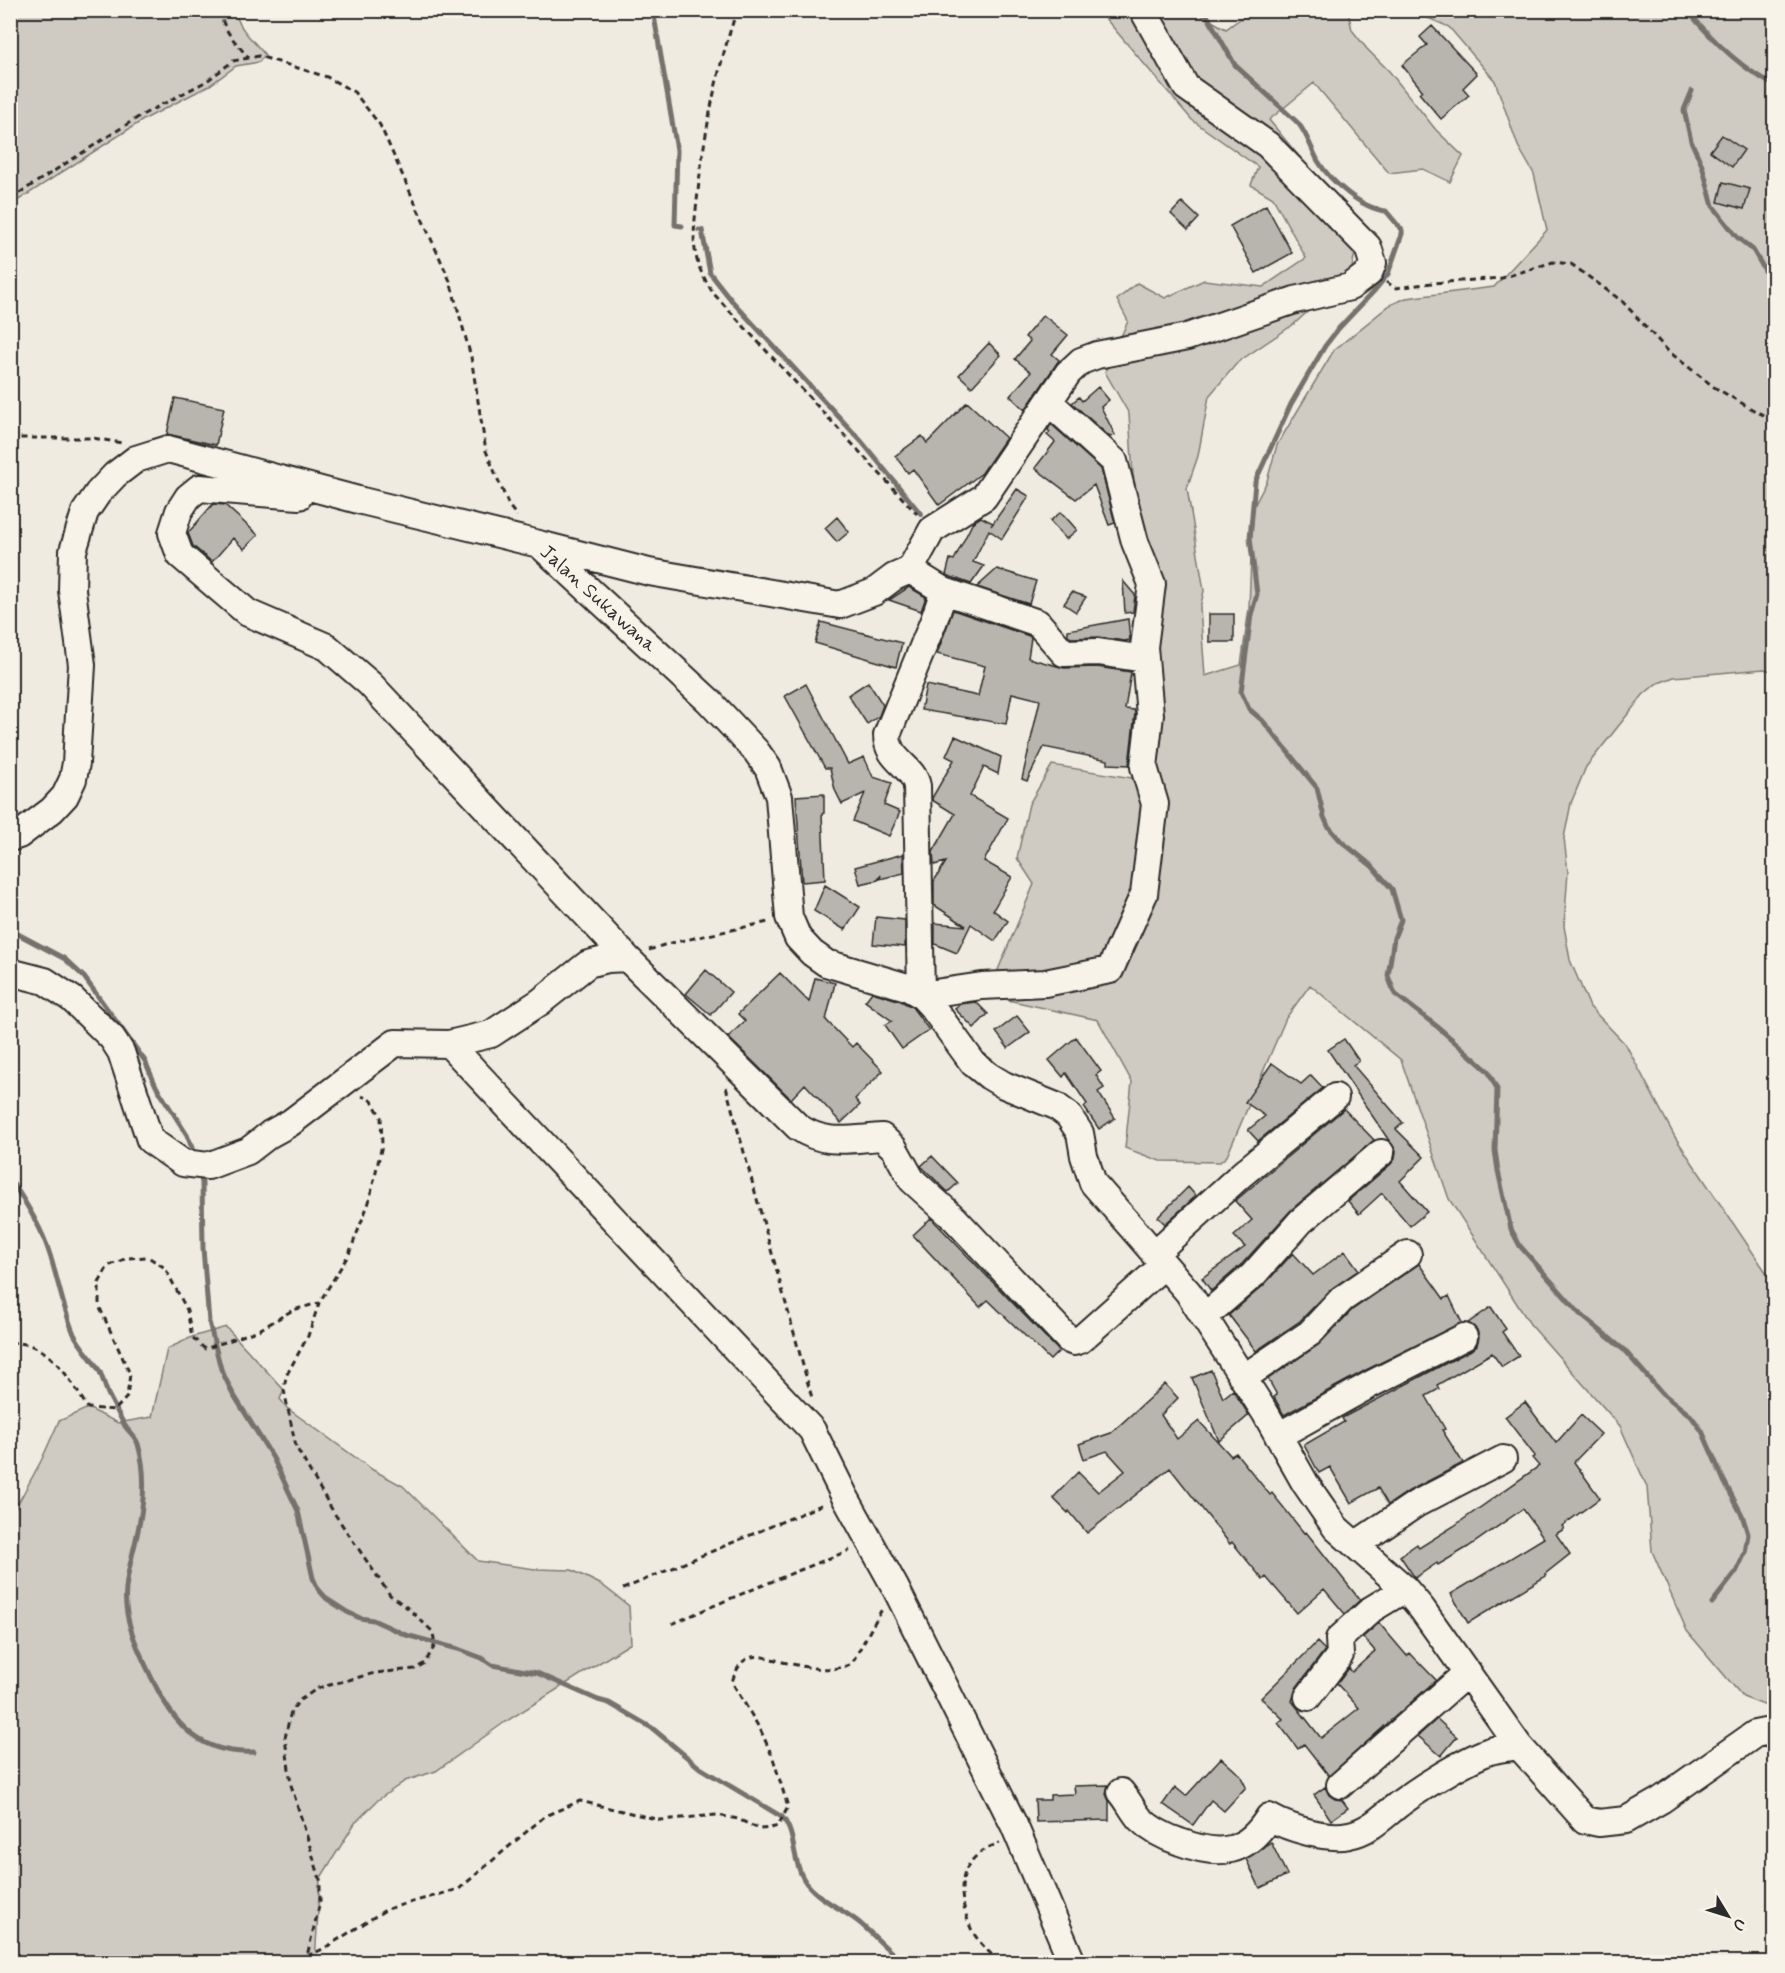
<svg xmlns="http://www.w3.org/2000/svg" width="1785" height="1973" font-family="Mynerve,sans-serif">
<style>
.green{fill:#cfcbc2;stroke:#7d7b76;stroke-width:1.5}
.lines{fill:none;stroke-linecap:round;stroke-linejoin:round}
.stream{stroke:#74726e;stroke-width:5}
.building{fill:#b8b5ae;stroke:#2b2b2b;stroke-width:1.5}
.minor-casing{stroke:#2b2b2b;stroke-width:30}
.path{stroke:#2b2b2b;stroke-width:3;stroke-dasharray:6 4.5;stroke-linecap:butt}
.minor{stroke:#f7f3e8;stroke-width:26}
.labels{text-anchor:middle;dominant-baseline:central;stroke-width:4.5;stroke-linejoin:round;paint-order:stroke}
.street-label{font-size:20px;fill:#2b2b2b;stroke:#f7f3e8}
</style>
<rect width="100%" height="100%" fill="#efebe0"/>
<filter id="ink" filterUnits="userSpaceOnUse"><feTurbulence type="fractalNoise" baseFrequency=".0167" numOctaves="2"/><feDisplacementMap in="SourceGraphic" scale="12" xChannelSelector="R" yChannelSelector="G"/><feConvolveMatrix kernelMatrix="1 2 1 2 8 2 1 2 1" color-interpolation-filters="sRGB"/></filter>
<g filter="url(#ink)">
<path class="green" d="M10,11h226c0,16 20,32 29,44l-6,7 -23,4 -26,19 -67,35 -132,85z
M1099,11h95l32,18 18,-13 -1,-5h105l4,19 15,19 22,22 47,59 27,26 -13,26 -27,-13 -34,4 -75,-90 -45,37 85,103 1,29 -4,21 -57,51 -56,38 -29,34 -11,60 -11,32 17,103 -4,17 5,68 36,-11 8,-57 4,-100 14,-27 10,-36 57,-95 56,-45 16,-7 88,-11 53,-57 -13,-56 -16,-28 -23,-65 -46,-54 -37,-16h362v661l-10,-3 -90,8 -18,7 -13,11 -57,72 -15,36 -7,35 4,34 -4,54 6,34 20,47 36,38 49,92 99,147v425l-31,-12 -56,-66 -35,-80 -5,-64 -27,-61 -90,-102 -81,-125 -48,-139 -91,-75 -24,33 -59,138 -7,6 -60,-1 -35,-13 7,-66 -34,-62 -90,-20 -10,-30 36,-86 -17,-26 12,-54 23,-39 80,13 20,-22 -5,-214 -14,-67 -4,-61 -24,-42 23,-51 -11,-21 20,-17 28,15 39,-18 59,7 43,-29 -33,-60 -22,-13 7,-18 -66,-47z
M226,1327l58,63 -4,9 7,9 86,62 30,16 75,75 57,8 37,1 30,15 27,21 2,37 -126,79 -69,49 -31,10 -27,19 -23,23 -35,56 -5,83h-304l-1,-435 5,-18 26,-48 18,-40 29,-13 30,15 34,-6 15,-68 25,-12z"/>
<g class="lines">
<path class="stream" d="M653,10l24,140 -2,75 7,1
M1204,10l31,55 63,58c9,11 13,25 20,38 12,20 44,48 68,50l16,19v4l-14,40 -13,16 -36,38 -14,18 -34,58 -36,78 -5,56 7,56 -6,21 -10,77 8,17 14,12 54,67 7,29 4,9 13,15 31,25 20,23 9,31 -7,18 -6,38 7,18 44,34 49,43 9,18 -2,61 3,21 13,58 9,17 60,68 44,36 38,43 29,23 11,15 22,50 18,34 6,19 -3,19 -9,19 -24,31
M1687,10c25,30 53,58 87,75
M1692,91l-8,19 7,31 11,24 11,41 24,31 16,13 21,36
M699,230h3l8,43 22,28 130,141 59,72
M10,934h8l47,25 19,18 61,84 11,25 31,49 5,13
M200,1173l2,10 1,65 6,74 12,47 11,23 41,66 25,53 15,67 5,11 9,10 20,13 13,6 13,2 33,15 52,14 24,9 10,7 45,8 61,27 11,3 43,25 48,40 82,49c14,16 10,42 21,61 12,21 41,31 59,47 14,12 26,26 41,37
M10,1179c15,22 31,47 39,73 9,27 14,57 25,82 7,14 19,25 26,38 3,7 5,15 8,22 5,10 11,21 17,32 4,6 11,11 13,18 11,37 4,72 -5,108 -4,17 -9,36 -7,54 2,21 11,41 20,60 23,50 46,89 108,86"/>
</g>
<path class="building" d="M1432,26l45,48 -14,14 6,7 -28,24 -22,-26 3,-3 -20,-25 25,-20 -7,-8z
M1722,135l22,15 -12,17 -22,-16z
M1723,182l27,7 -6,20 -26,-7z
M1182,202l17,16 -11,12 -17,-16z
M1266,205l26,48 -36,20 -26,-47z
M1043,315l25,20 -16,19 7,6 -34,50 -15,-14 21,-24 -16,-13 15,-18 -5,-4z
M989,343l12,12 -29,32 -13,-12z
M1098,387l11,13 -8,7 14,28 -5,2 -38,-34 7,-6 3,4z
M175,398l49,10 -8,37 -49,-11z
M967,402l39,36 -24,35 -43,32 -26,-36 -5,4 -13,-17 27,-20 5,7z
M1051,424l50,45 14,54 -6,2 -15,-40 -18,14 -41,-31 20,-26 -8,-7 3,-3 -2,-2z
M1017,489l12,7 -27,43 -13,-9 -16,32 11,4 -13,18 -25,-9 4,-16 4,1 19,-38 8,-5 12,6 -2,3z
M213,504l12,1 33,30 -14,14 -11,-11 -21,24 -19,-16 -5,-13z
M1061,512l16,18 -11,9 -16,-18z
M837,517l12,15 -12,10 -12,-14z
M997,569l39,12 -7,23 -52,-17z
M1123,581l12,14 -2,17 -8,1z
M909,587l17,10 -5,14 -32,-11z
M1072,592l14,5 -10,15 -12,-8z
M953,610l76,26 2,2 -3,20 36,10 33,-1 34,5 -6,37 9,1 1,3 -6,52 -21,-1v-4l-64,-13 -17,34 -5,-2 18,-79 -28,-7 -6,31 -85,-14 5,-25 52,11 7,-30 -48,-12z
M1209,614h25v28h-25z
M1128,619l2,21 -6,1 -26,-4 -27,1 -3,-3v-5z
M821,622l81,21 -6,24 -81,-24z
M868,682l15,23 -4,11 -12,8 -19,-29z
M806,684l42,80 16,-7 9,20 19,6 -8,22 16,7 -11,24 -36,-15 12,-28 -23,11 -7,-14 -5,-22h-5l-40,-72z
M955,736l46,21 -3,17 -14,-7 -14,29 38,22 -24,43 28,16 -19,33 15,11 -13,20 -24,-17 -14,29 -22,-9v-21l31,3 -32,-21v-24l12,-19 -12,3 -1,-13 22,-38 -23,-14v-2l22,-38 -8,-4z
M824,794v19l-2,1 3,66 -23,2 -6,-86z
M903,854l1,19 -24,6 1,-4 -3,5 -18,4 -5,-17z
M825,885l35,22 -15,23 -31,-19z
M876,917l29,3v27l-32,-3z
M706,970l25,22 -20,23 -25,-21z
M780,973l29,29 6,-24 20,5 -9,37 26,27 4,-4 27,28 -28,28 5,6 -19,18 -36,-39 -14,15 -63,-62 17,-16 -7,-7z
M872,992l29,9 11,6 17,23 -27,19 -17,-24 7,-4 -27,-20z
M976,1002l12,12 -14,14 -19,-19 5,-5z
M1017,1016l13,16 -22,16 -12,-16z
M1076,1037l25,34 -5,4 8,13 -6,4 17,26 -16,11 -15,-22 3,-3 -21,-31 -3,4 -14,-17z
M1344,1039l15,22 -6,4 50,58 -7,6 28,28 -24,24 27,31 -17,14 -28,-33 -23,21 -11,-13 43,-37 4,-5 1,-8 -68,-101z
M1272,1063l29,21 10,-9 12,13 -65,53 -10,-11 17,-14 -20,-14z
M1344,1109l30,31 -83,70 -49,54 -31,27 -9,-13 43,-31 -11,-11 18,-16 -17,-19z
M932,1156l26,27 -10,9 -27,-26z
M1188,1187l8,9 -31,28 -7,-7z
M931,1218l128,133 -9,9 -62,-60 -8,7 -67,-72z
M1345,1251l14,19 -28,19 -31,32 -44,30 -27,-36 35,-30 29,-32 20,22z
M1419,1264l25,35 5,-3 13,27 -96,47 -82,45 -10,-18 3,-2 -9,-16 50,-34 34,-35z
M1491,1307l15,22 -4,3 17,24 -17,11 -10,-14 -55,32 2,4 -13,7 19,33 -3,1 21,33 -54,28 -21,14 -10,-17 -27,15 -21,-36 -11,6 -15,-28 40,-23 -2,-4 129,-68 6,-5 2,-8 -2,-7 -9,-7z
M1211,1370l12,28 10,-8 16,25 -30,26 -27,-63z
M1165,1384l13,14 -17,17 16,24 22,-18 32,35 5,-3 34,42 2,-2 32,40 2,-1 54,68 -15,14 -21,-25 -27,24 -31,-36 -3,3 -31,-38 -2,2 -60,-76 -83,65 -18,-22 -1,2 -15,-15 25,-26 20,20 27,-21 -18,-20 -23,8 -5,-15 32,-11z
M1525,1402l31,41 25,-28 20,19 -27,28 26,36 -38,28 2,3 -8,5 14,20 -25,20 1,2 -78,47 -17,-29 93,-56 -21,-29 -55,38 -30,18 -1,-2 -22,15 -15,-22 17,-12 2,4 35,-22 85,-60 -7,-8 3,-2 -30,-39z
M1379,1623l28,33 3,-3 26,27 -107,96 -25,-32 -6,5 -20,-26 5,-4 -22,-21 56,-56 8,8 -29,38 -4,13 29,37 38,-30 -22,-24 12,-16 3,4 23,-21 -12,-14z
M1437,1719l20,18 -16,19 -23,-20z
M1221,1758l19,17 6,12 -22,24 -13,-11 -18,25 -30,-21 12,-17 11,9z
M1108,1785l-2,9 3,7v19l-73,2 -1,-22h15v-5l25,-1 -1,-8z
M1325,1787l4,8 6,4 7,1 6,8 -17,12 -17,-25z
M1271,1842l16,33 -27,13 -14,-29z"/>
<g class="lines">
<g class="minor-casing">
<path id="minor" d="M299,496l-100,-8 -11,9 -9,14 -7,22 8,22 68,58 79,34 43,37 257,274 171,169c27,19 52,12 84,10l12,11 18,32 43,39 114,121 5,2 6,-2 84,-75
M543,545l106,27 191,33 34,-13 20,-15 16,-7 22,-40 52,-33 84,-124 13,-12 16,-6 90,-18 108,-37 55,-13 19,-14 4,-10 -5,-16 -100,-102 -82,-58 -43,-77
M910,570l34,21 -10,29 -47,115c0,26 26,30 30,51l4,209 61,-9 63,-3 65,-13 34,-76 11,-90 -11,-37 6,-52 -6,-68 8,-63 -17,-42 -21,-81 -65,-59
M944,591l94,32 26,30 34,-1 47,7
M10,838l9,-3 33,-25 13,-14 8,-17 3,-16 6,-98 -10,-75 1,-39 12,-39 13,-19 17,-18 21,-16 32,-10 194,52 177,43 170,157 47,50 12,17 11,29 10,120 9,21 14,15 14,10 81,24 14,8 12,13 40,55 16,13 15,9 52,21 12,9 12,18 4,23 9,27 95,109 78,122 39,69 31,45 69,61 17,20 97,137 66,74 14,3 27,-3 35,-20 94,-66 10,-2 9,3
M10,972l35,9 27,18 40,39 9,14 29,88 33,23 25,3 40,-15 22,-17 20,-11 105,-80 54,1 42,-10 49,-32 48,-38 20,-5 19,-1
M449,1044l363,386 32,65 51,92 119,238 58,137
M1154,1254l88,-80 93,-77
M1204,1317l49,-42 48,-54 80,-68
M1243,1378l67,-45 32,-34 66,-45
M1278,1436l95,-53 91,-46
M1355,1545l61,-41 87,-45
M1308,1697l32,-42 -1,-16 33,-30 33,-20
M1340,1785l128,-113
M1121,1792c7,8 12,19 19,27 12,12 25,18 40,23 40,15 66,12 89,-25 19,11 58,23 80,18 22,-4 36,-21 54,-34 22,-16 59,-39 84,-49 10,-4 21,-4 32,-6"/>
</g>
<path class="path" d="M221,10c0,19 16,34 28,48
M737,10c-20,59 -32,119 -39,181 -2,23 -7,46 -1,69 3,12 10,23 16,33l204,221
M10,199l130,-83 67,-35 26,-20 26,-5 68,21 27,15 26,33 70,156 21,76 15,94 23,55 8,10
M1386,282l10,6 36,-5 70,-5 51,-16 18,2 51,37 46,50 46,36 43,25 17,8
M10,438h82l30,5
M649,950l18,-6 101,-22
M726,1087l86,311
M10,1343c40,-3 59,36 78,65l27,2 12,-13 3,-23 -31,-68v-23l9,-17 19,-8 21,-1 17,11 22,42 5,27 13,12 54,-19 34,-20 26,-7
M623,1589l203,-86
M672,1624c58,-26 118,-50 178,-74
M10,1950l9,12
M307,1956l16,-7 64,-40 72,-20 86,-73 35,-15 80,19 57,-5 21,4 21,10 12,-1 7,-2 10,-19 -15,-49 -12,-27 -29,-49c12,-39 32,-23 60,-18 18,4 44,9 60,-1l30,-54
M303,1962l4,-6 13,-54v-23l-29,-94 -6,-47 6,-27 9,-11 18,-12 57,-15 40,-4 10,-6 9,-16v-9l-2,-7 -23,-22 -19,-14 -56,-82 -38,-66 -12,-57 2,-14 22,-40 11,-33 30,-49 20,-52 13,-57 -1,-28 -9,-16 -10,-5
M999,1962c-10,-10 -24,-23 -29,-36 -15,-37 -11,-70 30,-83"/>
<use href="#minor" class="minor"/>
</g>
</g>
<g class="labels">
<g class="street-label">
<text transform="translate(598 599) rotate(42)">Jalan Sukawana</text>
</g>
</g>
<rect width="1785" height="1973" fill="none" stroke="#f7f3e8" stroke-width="36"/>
<rect x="18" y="18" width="1749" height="1937" fill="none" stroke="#2b2b2b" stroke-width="2" filter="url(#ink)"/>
<g transform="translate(1728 1916) rotate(128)" stroke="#f7f3e8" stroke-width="4.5" paint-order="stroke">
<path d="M0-4.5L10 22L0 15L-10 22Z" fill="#2b2b2b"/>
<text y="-9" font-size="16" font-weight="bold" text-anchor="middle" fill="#2b2b2b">U</text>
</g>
</svg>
